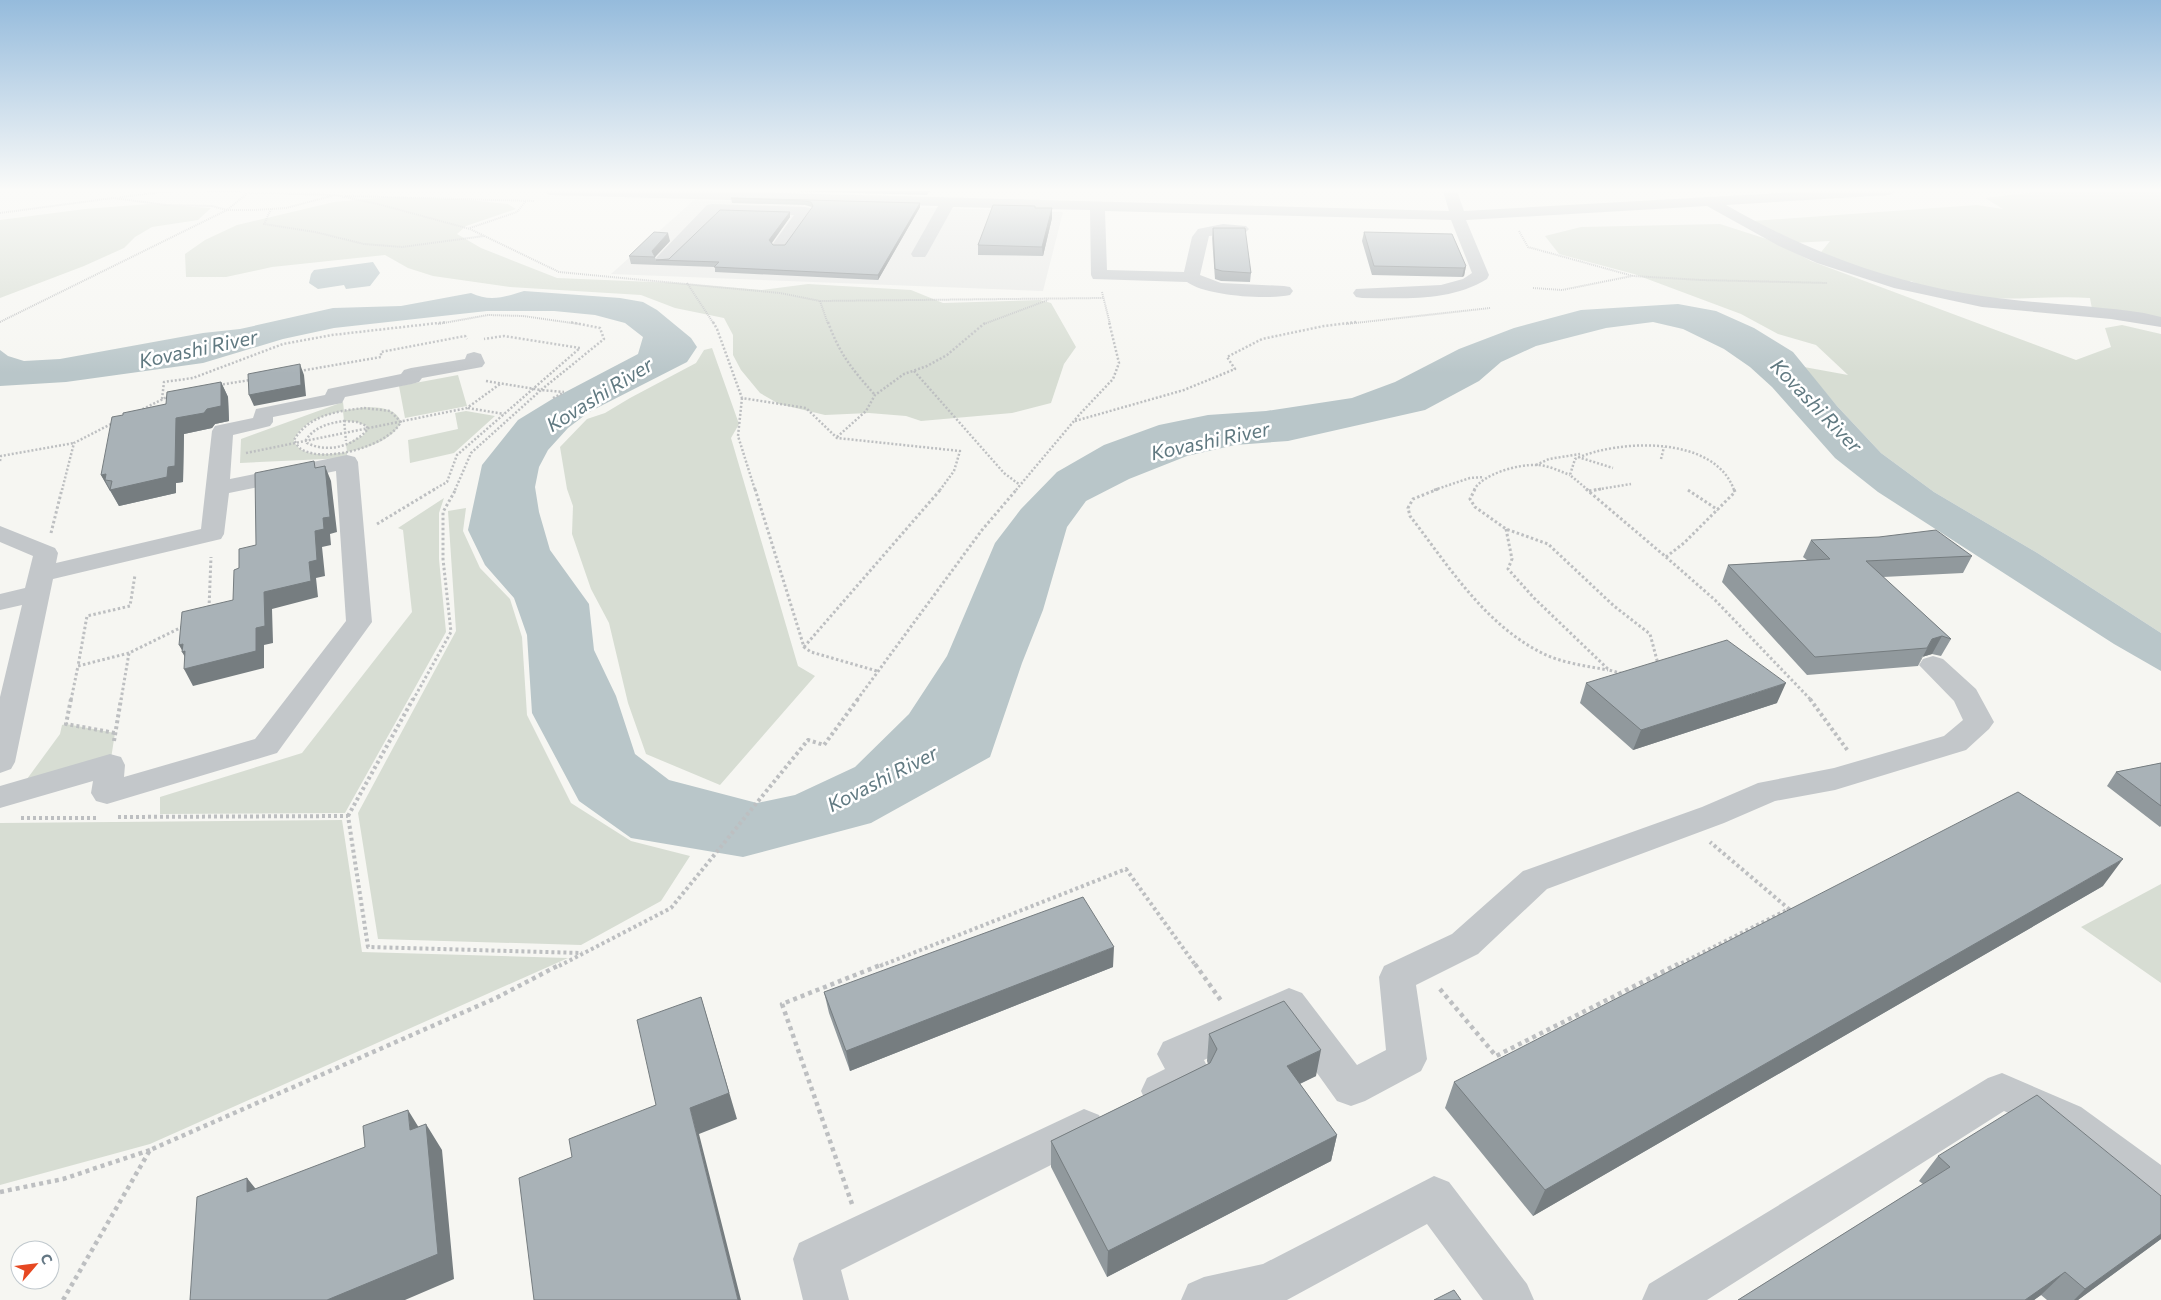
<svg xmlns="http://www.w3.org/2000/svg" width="2161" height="1300" font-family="Commissioner,sans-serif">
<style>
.built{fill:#e7e8e6}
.green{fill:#d7ddd3;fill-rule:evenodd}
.water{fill:#b9c6c9}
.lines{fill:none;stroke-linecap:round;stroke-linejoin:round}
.path-far4{stroke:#bdbfc1;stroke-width:2;stroke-dasharray:1 1;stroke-linecap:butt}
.path-far3{stroke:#bdbfc1;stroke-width:2.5;stroke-dasharray:2 2;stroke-linecap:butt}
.path-far2{stroke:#bdbfc1;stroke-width:3;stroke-dasharray:2.5 2.5;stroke-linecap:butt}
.path-far1{stroke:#bdbfc1;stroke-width:4;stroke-dasharray:3 3;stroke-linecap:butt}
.path{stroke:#bdbfc1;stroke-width:4.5;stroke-dasharray:4 4;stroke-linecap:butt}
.minor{fill:#c3c7ca;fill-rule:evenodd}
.wall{fill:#91999d}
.shaded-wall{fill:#767d80}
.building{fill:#a9b2b7;stroke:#767d80}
.labels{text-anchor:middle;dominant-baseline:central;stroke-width:5;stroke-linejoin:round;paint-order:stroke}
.water-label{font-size:20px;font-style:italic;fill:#607981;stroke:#fff}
</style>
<rect width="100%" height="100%" fill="#f6f6f2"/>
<path class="built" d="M694,200l369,12 -20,79 -432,-17z"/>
<path class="green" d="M2044,191h117v127l-69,-9 -2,-11c-59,-4 -123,11 -179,-17l-5,3 -88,-28 12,-15 -38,2 -40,-22 225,-16 26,4 -18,-11z
M388,197l70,2 50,5 8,5 -50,17 -9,8 24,14 76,30 119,5 86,7 46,-6 103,6 32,13 97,-3 11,3 25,44 -12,17 -13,39 -39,10 -91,8 -15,-5 -37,-3 -44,2 -46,-11 -19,-11 -19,-23 -8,-15v-20l-9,-17 -49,-10 -34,-13 -131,-8 -77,-11 -25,-8 -23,-13 -113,12 -46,10h-40l-1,-23 20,-14 32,-15 97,-23z
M149,204l62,4 -13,12 -46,7 -17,10 -11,11 -40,18 -84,32v-78l85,-11z
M1720,224l56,18 35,19 265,99 35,-13 -6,-19 17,-3 39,9v299l-122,-79 -105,-62 -53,-39 -44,-47 -33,-39 44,8 -32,-30 -38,-11 -37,-20 -107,-40 -75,-20 -14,-18 36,-9z
M712,348l27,76 -8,14 67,228 17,10 -95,109 -74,-31 -18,-51 -19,-80 -18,-34 -19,-55 1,-28 -6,-17 -7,-42 27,-28 18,-6 25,-15 66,-35 8,-13z
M458,375l9,31 -62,12 -6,-32z
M343,402l1,9c16,-4 50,-9 57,11 -9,19 -34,26 -54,30v6l-107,5 1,-24zM343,411l1,10 13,1 10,4 -3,9 -18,9 1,8c-15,2 -48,7 -53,-12 8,-19 31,-25 49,-29z
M466,411l29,5 -41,37 -44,10 -2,-23 50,-11 -3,-16z
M444,498l-5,15v46l7,73 -101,181 -185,1v-17l142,-44 110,-141 -9,-82 -5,-2z
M466,508l-3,23 17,37 30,31 12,38 5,78 44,88 60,38 59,15 -29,45 -80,44 -203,-6 -20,-126 98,-182 -8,-120z
M66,724l49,9 -5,32 -83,14 33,-45 2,-9z
M342,820l20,132 206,6 -418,186 -150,41v-362z
M2161,884v99l-80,-56z"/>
<path class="water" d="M373,262l7,11 -10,13 -24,3 -2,-4 -26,4 -9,-6 2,-9 3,-4z
M524,291l96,7 23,4 14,8 34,28 6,9 -10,15 -98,50 -21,16 -20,22 -9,17 -4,20 4,25 11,38 39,54 5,46 22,46 19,58 34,26 88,23 38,-8 60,-28 54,-53 38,-58 48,-113 26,-34 36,-37 47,-27 55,-20 49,-10 58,-4 86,-13 43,-16 64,-33 55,-21 67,-18 97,-6 38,7 38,17 39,24 44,54 44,47 53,39 105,62 122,79v38l-47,-27 -236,-152 -43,-34 -63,-71 -22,-20 -26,-18 -41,-20 -30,-7 -47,6 -70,18 -35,16 -22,19 -54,29 -137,31 -53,4 -48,11 -58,23 -43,22 -19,26 -24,83 -21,53 -32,94 -119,66 -128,34 -112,-19 -52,-37 -47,-88 -5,-78 -13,-37 -29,-33 -17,-35 14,-65 36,-45 36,-22 84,-44 5,-17 -18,-14 -30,-8 -41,-4h-67l-153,17 -51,11 -80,24 -137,19 -66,4v-36l8,6 16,5 36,-2 143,-26 37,-4 93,-21 68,-2 70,-13c19,9 34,4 53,-2z"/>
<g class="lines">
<path class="path-far4" d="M207,191l124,4
M345,196l189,5
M120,197l52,-6
M113,198l53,7 46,1 15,4h28l31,-2 49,-13 43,9 92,25 89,43 221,21 40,8 283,-3
M271,209l-7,15 51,8 49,12 38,3 82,-11
M0,213l113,-15
M470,228l47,-16 9,-11
M1519,231l9,16 105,29 68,4 126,3
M687,283l27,41
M1533,288l29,2 70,-14
M1102,292l8,32
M820,301l8,23
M0,322l227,-112 21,-17
M438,324l50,-9 35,1 56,8
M984,324l64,-24
M1346,324l144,-16"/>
<path class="path-far3" d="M713,322l4,7 25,69 64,10 31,30 123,13 -6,20 -14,19
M828,322c12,33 24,47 47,73
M300,371l81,-14v-5l84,-16 2,3
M914,371l90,102 16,12
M486,381l55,9 63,-51 -4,-11 -30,-6
M219,385l31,-5
M553,398l10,-5
M742,398l-4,38 17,54
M162,399l2,-17 29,-4 90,-34 49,-9 115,-13
M364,408l26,3 11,11c-13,24 -76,42 -100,27 -3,-2 -5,-6 -7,-9 15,-25 43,-29 70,-32z
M468,408l36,6
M139,411l30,-15
M344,420l2,21
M344,421l13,1 10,4v4c-15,17 -40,23 -60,13l-1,-3c8,-13 23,-17 38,-19z
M1075,421l109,-31 51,-21 -8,-12 35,-18 62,-13 33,-4
M837,437l29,-26 9,-16 29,-21 23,-8 20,-11 39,-33
M246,453l221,-45 33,-24
M1578,457l35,11
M1661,459l3,-12
M0,461l1,-5 73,-13
M1536,465l13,-6 31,-5
M62,490l12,-47 39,-20
M433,490l14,-8 10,-27 123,-107 -76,-12 -20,3
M455,490l16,-37 70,-63 23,2
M1016,490l63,-75 34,-36 6,-16 -10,-41
M1434,490l36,-12 14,-1
M1474,490c8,-16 45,-26 62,-25 12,0 23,6 34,10
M1588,490l-18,-15 5,-16c43,-20 140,-24 159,31
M1594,490l37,-6"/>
<path class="path-far2" d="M755,489l49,158 7,5 66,19
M1438,489l-25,10 -5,9 2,8c38,49 74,108 132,137 20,10 44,13 66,17
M1475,489l-5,10 5,8 31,22 42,15 66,62 36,28 8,30
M1586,489l80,68
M1688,490l30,20
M1589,491l12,-2
M377,524l58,-35
M1506,529l6,30 -4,10 26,29 75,72 15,4
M51,533l11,-44
M1666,557l49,43 96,100
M1666,557l18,-14 51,-51 -1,-3
M209,608l2,-51
M804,647l137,-158
M129,653l-51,13 9,-50 43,-10 5,-31
M71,700l7,-34
M121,700l8,-47 55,-27
M413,700l38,-68 -8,-73v-47l13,-23
M857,700l125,-170 35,-41"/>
<path class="path-far1" d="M71,699l-5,25 49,9
M1810,699l38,52
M114,741l7,-42
M348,816l65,-117
M118,817l230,-1 20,131 214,6
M21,818h76
M559,966l112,-58 137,-168 16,5 34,-46
M880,966l246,-97 70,97
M1676,966l113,-57 -79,-67"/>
<path class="path" d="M1195,964l27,38
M1440,989l56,67 182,-92
M0,1192l63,-13 87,-29
M852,1204l-70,-200 101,-40
M63,1300l87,-150 346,-152 65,-34"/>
<path class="minor" d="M542,191h169l738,20 -6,-20h14l7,20 349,-20h84l-7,4 -164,10c80,46 165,78 256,91 54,8 109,9 162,17l17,4v10l-50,-8 -129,-12 -88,-19 -77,-25 -38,-17 -72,-40 -241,14 23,55 -2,4c-37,23 -83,19 -125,19l-6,-1 -3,-4 3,-4 85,-4 22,-6 9,-6 -21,-53 -346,-9 2,59 77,2 8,-35 6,-8 25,-5 23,2 3,3 -3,3 -37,4 -9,39 21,8 63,3 6,1 3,4 -3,4c-23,5 -84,1 -103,-13l-94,-3 -2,-4 -1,-65 -137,-3 -26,47 -2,3h-12l-2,-3 27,-48 -389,-11z
M712,204l93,3 5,1 2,3 -26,37h-12l-2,-3 22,-30 -78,-2 -47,50h-12l-2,-3 2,-3 50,-52z
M474,352l7,2 4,9 -3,4 -60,11 -3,4 -7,2 -67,13 -3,6 -69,14v5l-3,4 -37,9 -3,44 117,-24 8,2 3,5 14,160 -95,131 -170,51 -11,-3 -5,-8 2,-12 -93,27v-22l110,-32 11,3 4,8 -1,12 131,-38 91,-118 -10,-150 -107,22 -5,41 -3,5 -168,40 -38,183 -4,7 -11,4v-76l22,-92 -22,5v-16l25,-6 8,-32 -33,-14v-16l55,22 3,5 -2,10 145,-34 11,-98 3,-5 38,-8 3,-9 69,-14 3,-6 73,-15 3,-4 7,-2 54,-9 2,-5z
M1933,656l10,3 33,30 18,33 -5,7 -23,21 -131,40 -60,11 -51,22 -177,66 -69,65 -62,31 11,74 -6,12 -56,30 -14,5 -14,-5 -55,-77 -78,36 8,16 -6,12 -45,21 -14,-5 -6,-13 6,-13 18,-9 -8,-15 6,-12 126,-54 13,5 55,72 29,-15 -7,-73 5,-11 68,-32 71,-63 179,-64 56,-24 76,-15 110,-32 19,-16 -9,-19 -35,-36 4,-6z
M2002,1073l79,34 80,58v47l-15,-6 -93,-73 -49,-22 -297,189h-65l7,-16 339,-206z
M1084,1109l15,6 6,13 -6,13 -258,129 8,30h-46l-10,-41 6,-16z
M1434,1176l15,6 78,102 7,16h-51l-56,-76 -140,76h-106l7,-16 16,-7 59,-13z"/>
</g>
<path class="wall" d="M784,191h146l-3,4z
M731,198l189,5v4l-42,73 -163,-8v-5l-84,-3 -2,-8 41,-15 -15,16 1,3 13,-1 121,-47v5l-18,26 1,2h12l27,-37v-1l-7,-2 -73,-2z
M1036,208l16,10 -9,38 -65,-1v-10z
M1213,228l38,45 -1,9 -29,-1 -6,-2 -3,-41z
M1364,232l102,34 -2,10 -2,1 -90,-2 -10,-34z
M221,382l7,15 1,24 -14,3 -3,4 -28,6 -1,48 -7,1v10l-57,13 -18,-31 22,-60 43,-11z
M1811,540l161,16 -9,17 -80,4 68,62 -10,17 -9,-2 -10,3 -4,9 -111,9 -85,-93 6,-17 79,-5 -4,-3z
M1586,683l191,20 -144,47 -53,-47z
M2161,763v63l-1,1 -53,-41 9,-14z
M2103,886l-570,330 -88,-108 9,-26z
M1113,967l-263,104 -21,-58 -5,-21z
M1209,1034l107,42 -16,8 37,51 -6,26 -224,116 -56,-110v-26l157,-77 -1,-3z
M1938,1156l223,40v43l-83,61h-31l-6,-5 -7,5h-296l185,-116 -4,-3z"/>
<path class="shaded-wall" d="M920,203v4l-42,73v-5z
M1052,208v10l-9,38 -1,-9z
M790,212v5l-20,28 -1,-5z
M668,233l2,8 -15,16 -3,-6z
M1466,266l-2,10 -2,1 2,-9z
M300,364l4,11 2,21 -52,10 -5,-11z
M221,382l7,15 1,24 -14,3 -3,4 -28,6 -1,48 -7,1v10l-57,13 -9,-16 58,-23 8,-49z
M325,466l6,15 6,51 -7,2 1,11 -9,2 3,29 -9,2 2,19 -46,12 1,34 -9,2v23l-71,18 -9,-17 7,-2 -9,-15h1l-4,-7 77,-17 8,-36 45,-30 6,-31 8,-13z
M106,474l-1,6 6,11h-1l-9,-16z
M1942,636l-10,18 -10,3 -4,9 14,-27z
M1786,683l-9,20 -144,47 8,-20z
M2123,859l-20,27 -570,330 12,-26z
M1114,947l-1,20 -263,104 -4,-20z
M701,997l36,122 -38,15 42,166h-3l-48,-192z
M1321,1050l-5,26 -34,16 5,-26z
M408,1110l16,26 -14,-6z
M426,1124l16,26 12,129 -49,21h-78z
M1337,1135l-6,26 -224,116 1,-26z
M247,1178l21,26 -21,-12z
M2161,1234v5l-83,61h-4l11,-11z
M2065,1272l-24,23 -7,5h-9z"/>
<path class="building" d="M731,198l189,5 -42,72 -164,-8 5,-5 -63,-2 13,-1 51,-49 70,2 -21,28 4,5h12l28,-39 -2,-4 -7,-1z
M993,205l42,1v2h17l-10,39 -64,-2z
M1213,228h32l6,45 -29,-2 -7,-2z
M654,232l14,1 -16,18 3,6 -26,-1z
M1364,232l88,2 14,32 -2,2 -90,-2z
M300,364l1,21 -52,10 -1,-21z
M221,382v24l-14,3 -3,4 -28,5 -1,48 -7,1 -1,10 -57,13 2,-9 -7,-1 1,-6 -5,1 11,-58 11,-2v-2l43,-9 1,-12z
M314,461l1,7 10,-2 5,51 -7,1 1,11 -9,2 2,29 -8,2 2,19 -47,11 1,34 -9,2v23l-72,18 1,-18 -3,1 1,-8 -4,1 3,-33 51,-12 1,-30 5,-2v-19l17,-4 -1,-72z
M1936,530l36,26 -106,5 85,78 -9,-3 -10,3 -5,9 -112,9 -87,-92 102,-6 -19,-19 68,-3z
M1727,640l59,43 -145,47 -55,-47z
M2161,763v43l-45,-34z
M2018,792l105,67 -578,331 -91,-108z
M1083,897l31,50 -268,104 -22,-59z
M701,997l28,96 -39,15 48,192h-204l-15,-122 53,-21 -3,-18 87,-34 -19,-85z
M1284,1001l37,49 -34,16 50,69 -229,116 -57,-110 159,-78 7,-14 -8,-15z
M2037,1095l124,101v38l-76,55 -20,-17 -40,28h-287l212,-133 -12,-11z
M408,1110l2,20 16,-6 12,130 -111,46h-137l7,-103 50,-19v14l118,-45 -2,-21z
M1454,1290l7,10h-27z"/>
<linearGradient id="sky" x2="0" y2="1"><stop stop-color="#95bbdc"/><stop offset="0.51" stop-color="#fbfbf9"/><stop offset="1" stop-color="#fbfbf9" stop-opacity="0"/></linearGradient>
<rect width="2161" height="373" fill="url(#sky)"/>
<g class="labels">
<g class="water-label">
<text transform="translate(198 348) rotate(-12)">Kovashi River</text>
<text transform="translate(599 394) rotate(-32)">Kovashi River</text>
<text transform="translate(1817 405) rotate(46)">Kovashi River</text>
<text transform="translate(1210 440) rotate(-12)">Kovashi River</text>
<text transform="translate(882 778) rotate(-27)">Kovashi River</text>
</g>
</g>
<g transform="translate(35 1265) rotate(62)"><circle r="24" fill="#ffffff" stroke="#c1c9ce"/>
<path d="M0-4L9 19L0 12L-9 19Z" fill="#e64822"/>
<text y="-8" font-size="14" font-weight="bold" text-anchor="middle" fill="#647784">С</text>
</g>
</svg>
